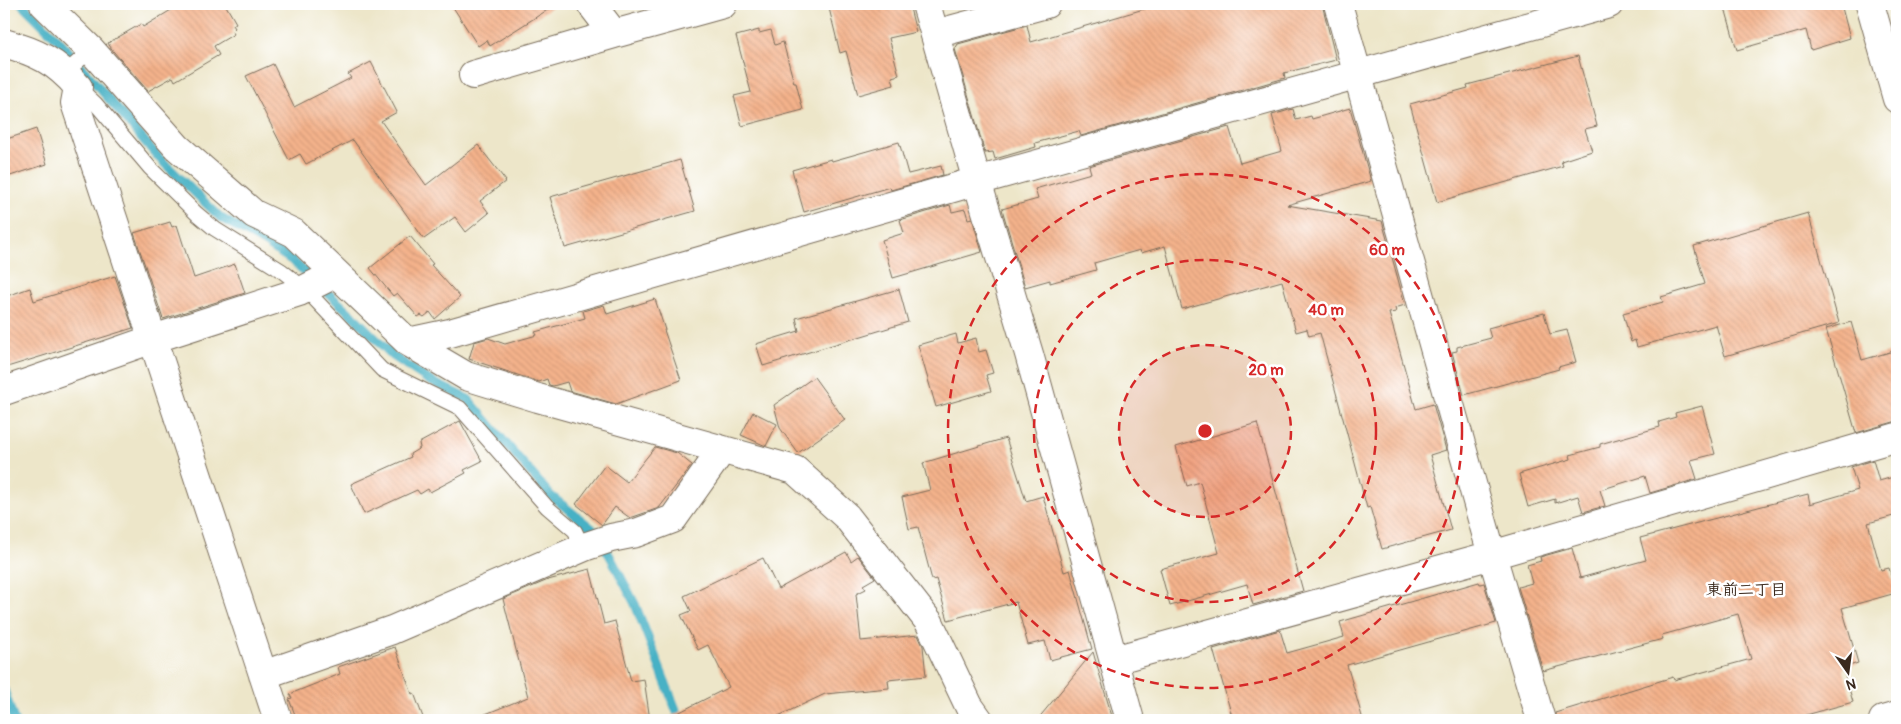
<svg xmlns="http://www.w3.org/2000/svg" width="1901" height="724" font-family="Pangolin,'Klee One',sans-serif">
<style>
.lines{fill:none;stroke-linecap:round;stroke-linejoin:round}
.stream{stroke:#47b1c5;stroke-width:9}
.building{fill:url(#building-back-hatch)}
.service-casing{stroke:#796c5a;stroke-width:16}
.minor-casing{stroke:#796c5a;stroke-width:30}
.service{stroke:#fff;stroke-width:14}
.minor{stroke:#fff;stroke-width:28}
.ring{fill:none;stroke:#d62828;stroke-width:2.5;stroke-dasharray:9 6}
.labels{text-anchor:middle;dominant-baseline:central;stroke-width:5;stroke-linejoin:round;paint-order:stroke}
.neighbourhood-label{font-size:16px;font-weight:bold;fill:#3b2a1e;stroke:#fff}
.centre{fill:#d62828;stroke:#fff;stroke-width:2.5}
.ring-label{font-size:15px;text-anchor:middle;font-weight:bold;fill:#d62828;stroke:#fff;stroke-width:5;stroke-linejoin:round;paint-order:stroke}
</style>
<defs>
<pattern id="building-back-hatch" width="6" height="6" patternUnits="userSpaceOnUse" patternTransform="scale(1.25)"><rect width="6" height="6" fill="#f4b28b"/><path d="M-1 5l2 2M0 0l6 6M5-1l2 2" fill="none" stroke="#d29978"/></pattern>
</defs>
<rect width="100%" height="100%" fill="#fff"/>
<filter id="ink" filterUnits="userSpaceOnUse"><feTurbulence type="fractalNoise" baseFrequency=".02" numOctaves="2"/><feDisplacementMap in="SourceGraphic" scale="10" xChannelSelector="R" yChannelSelector="G"/><feConvolveMatrix kernelMatrix="1 2 1 2 8 2 1 2 1" color-interpolation-filters="sRGB"/></filter>
<filter id="wash" filterUnits="userSpaceOnUse"><feTurbulence type="fractalNoise" baseFrequency=".0096" numOctaves="4" result="noise"/><feDisplacementMap in="SourceGraphic" scale="20" xChannelSelector="R" yChannelSelector="G"/><feGaussianBlur stdDeviation="1.12" result="paint"/><feColorMatrix in="noise" values="0 0 0 0 0 0 0 0 0 0 0 0 0 0 0 0 0 1.4 0 .05"/><feComposite in="paint" operator="in"/></filter>
<g filter="url(#wash)">
<rect width="100%" height="100%" fill="#ede6c9"/>
<g class="lines">
<path class="stream" d="M22,4l40,40 96,113 63,61 43,24 30,20 59,54 40,40 37,25 38,18 82,96 44,35 16,26 25,48 45,116
M4,690l10,30"/>
</g>
<g id="blocks">
<path class="building" d="M181,4h44l11,19 -3,2 2,3 -3,3 2,3 -20,12 5,9 -44,26 -2,-4 -25,14 -35,-40 -5,-8 33,-19 2,3z
M451,4h106l-67,42 -3,-6 -9,6z
M828,4h81l7,28 -27,6 10,37 -7,2 2,8 -36,10 -12,-44 -6,2z
M1161,4h161l14,56 -52,13 1,5 -204,58 -2,-5 -44,12 1,4 -41,12 -2,-7 -8,1 -30,-104 3,-5 69,-19 4,17z
M1724,4h117l9,34 -39,12 -5,-20 -69,20z
M759,30v3l12,-3 4,15 8,-3 11,41h2l7,27 -61,16 -8,-30 17,-4 -15,-56z
M1578,56l19,70 -12,3 7,22 -31,10 2,5 -126,36 -27,-98 58,-16 -1,-3z
M371,62l26,50 -16,9 45,64 52,-40 28,36 -26,20 9,12 -23,19 -11,-15 -31,22 -71,-99 -47,24 -6,-10 -11,6 -43,-84 27,-12 21,43 57,-29 -3,-4z
M1350,108l21,73 -84,24 95,16 23,84 -10,3 1,4 -7,1 27,96 17,-5 13,46 -16,5 21,75 -69,19 -12,-42 -3,1 -47,-175 -11,3 -2,-7 -11,3 -14,-51 -100,28 -17,-63 -24,7 -1,-3 -46,13 2,7 -46,13v-3l-25,7 -23,-78 36,-10 -3,-10 56,-16 -2,-7 140,-39 11,36 42,-12 -10,-36 21,-6 3,11 15,-4 1,3z
M36,129l11,35 -43,14v-38z
M899,142l9,32 33,-8 2,9 -52,15 -1,-3 -86,25 -12,-42 39,-11 1,2z
M680,160l15,51 -130,37 -15,-51z
M950,205l2,7 13,-3 3,10 4,-1 10,34 -89,26 -11,-38 22,-7 -4,-13z
M1808,213l31,110 -114,33 -9,-31 -79,22 -2,-7 -4,2 -8,-29 40,-11 -2,-5 44,-13 -11,-38z
M170,222l2,5 5,-2 17,53 41,-14 10,29 -82,26 -29,-86z
M410,236l23,28 -2,1 29,32 -25,22 -5,-7 -6,5 -3,-2 -3,2 -21,-24 -4,3 -23,-28z
M115,276l18,52 -129,40v-71l26,-9 4,13z
M899,289l9,33 -145,44 -7,-22 43,-13 -3,-13z
M655,299l10,31h-1l17,50 -65,24 -46,-13 -3,-9 -14,4 -4,-1 -2,-6 -8,3 -70,-23 5,-17 14,-4 17,6 32,-9 -2,-3 50,-14 -2,-7 21,-6 3,9z
M1544,313l6,21 17,-4 9,32 -18,5 1,2 -95,26 -12,-43 5,-1v-4l34,-9 -3,-10z
M1851,322l11,38 35,-10v71l-41,12 -30,-104z
M956,334l2,9 18,-5 3,14 7,-2 7,23 -7,2 5,16 -55,16 -18,-62z
M814,377l31,43 -47,33 -18,-25 -6,-23z
M1702,406l13,48 -24,6 6,19 -47,14 -5,-17 -45,14 5,16 -22,6 -5,-16 -23,7v-4l-27,8 -9,-33 52,-15 -1,-4 30,-8v-3l60,-17 -1,-5 17,-5 -1,-4z
M753,412l24,12 -11,22 -25,-11z
M460,421l22,40 -18,9 2,3 -36,19 -2,-3 -8,5 -3,-4 -53,24 -13,-30 60,-27 -1,-3 10,-6 -1,-5z
M1257,423l46,168 -50,14 -6,-21 -77,22 -10,-37 59,-16 -19,-71 -13,4 -11,-39z
M1006,438l20,63 17,-5 21,76 6,-2 22,79 -42,11 -5,-19 -17,4 -12,-43 -68,18 -12,-41 -4,1 -14,-53 -9,2 -7,-32 28,-7 -7,-27z
M655,447l22,6 15,12 -33,43 -29,10 -15,-11 -13,18 -26,-21 29,-39 22,17z
M1873,460l6,21 18,-5v39l-29,8 13,47 8,-2 7,25 -54,15 16,55 -15,5 10,34 -65,18h-232l-1,-7 118,-36 1,3 77,-21 -13,-45 -76,21 1,4 -120,32 -25,-84 14,-4 -5,-18 14,-4 -1,-4 32,-9 8,30 66,-18 -6,-22 168,-44 2,10 48,-14 -7,-23z
M846,552l5,9 7,-5 17,22 -12,7 3,4 -10,5 5,47 57,-6 5,11 3,30 -38,4 1,8 -64,6 -55,26h-106l65,-33 -21,-42 -10,5 -17,-35 10,-4 -7,-15 79,-38 15,31z
M590,569l14,55 11,-3 16,60 13,-2 6,41h-177v-1l55,-22 -25,-98 45,-19z
M1479,582l1,2 4,-1 12,40 -149,42 16,55h-130l-20,-71 67,-19 7,23 57,-16 -4,-15z
M395,647l17,47 2,-1 10,27h-127l-8,-21 3,-1 -2,-4 50,-20 -2,-7z
M1093,652l20,68h-76l24,-29z"/>
</g>
</g>
<g filter="url(#ink)">
<use href="#blocks" fill-opacity="0" stroke="#796c5a" stroke-width="1"/>
<g class="lines">
<g class="service-casing">
<path id="service" d="M66,72l25,-22
M78,87l17,16 55,65 47,46 18,15 67,42 23,18 77,81 78,38 87,99 28,24 8,17"/>
</g>
<g class="minor-casing">
<path id="minor" d="M44,4l47,46 86,97 77,67 40,19 114,109 58,34 72,22 257,72 52,47 82,105 40,84 10,14
M591,4l23,30 109,-30
M926,4l51,177 52,173 101,366
M1338,4l154,551 49,165
M1870,4l27,95
M935,34l111,-30
M4,43c32,9 52,18 74,44l-3,16 203,617
M473,75l141,-41
M408,342l42,-9 527,-152 632,-177
M4,391l149,-52 146,-47 26,-13 7,-8
M1114,660l378,-105 405,-118
M263,675l129,-45 195,-84 24,-8 25,-5 37,-14 49,-69
M1883,720l14,-4"/>
</g>
<use href="#service" class="service"/>
<use href="#minor" class="minor"/>
</g>
</g>
<circle cx="1205" cy="431" r="86" fill="#d62828" fill-opacity=".12"/>
<g class="ring">
<circle cx="1205" cy="431" r="86"/>
<circle cx="1205" cy="431" r="171"/>
<circle cx="1205" cy="431" r="257"/>
</g>
<g class="labels">
<g class="neighbourhood-label">
<text x="1746" y="590">東前二丁目</text>
</g>
</g>
<circle cx="1205" cy="431" r="8" class="centre"/>
<g class="ring-label">
<text x="1387" y="255">60 m</text>
<text x="1326" y="315">40 m</text>
<text x="1266" y="375">20 m</text>
</g>
<rect width="1901" height="724" fill="none" stroke="#fff" stroke-width="20"/>
<g transform="translate(1848 672) rotate(166)" stroke="#ffffff" stroke-width="4" paint-order="stroke">
<path d="M0-4L9 19L0 12L-9 19Z" fill="#3b2a1e"/>
<text y="-8" font-size="14" font-weight="bold" text-anchor="middle" fill="#3b2a1e">N</text>
</g>
</svg>
